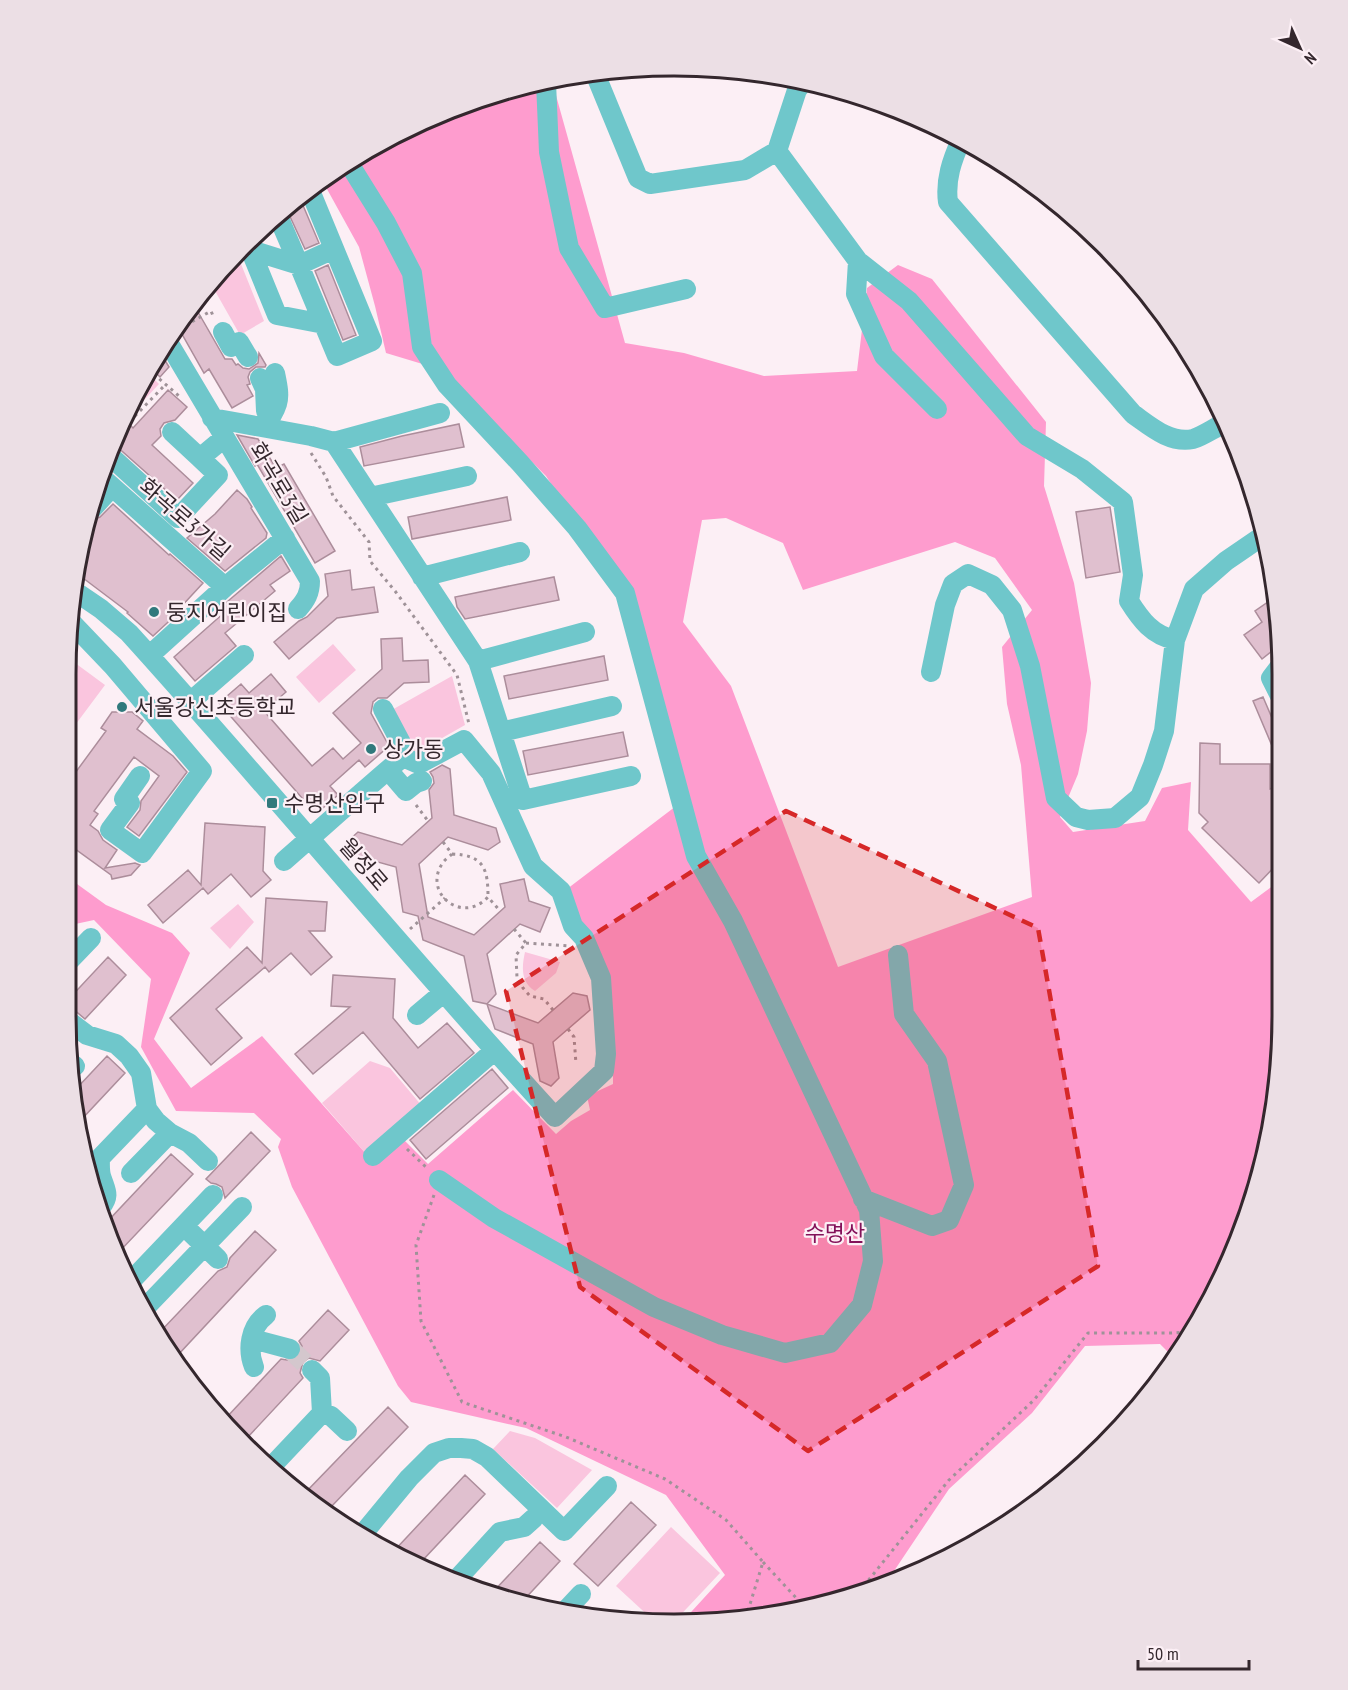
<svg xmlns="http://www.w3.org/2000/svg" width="1348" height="1690" font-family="'PT Sans Narrow','Noto Sans KR',sans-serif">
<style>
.green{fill:#fac5de}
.forest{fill:#fe9cce;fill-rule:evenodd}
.building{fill:#e0c0cf;stroke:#ac8d9b;stroke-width:1.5}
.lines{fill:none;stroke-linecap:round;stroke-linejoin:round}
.minor-tunnel{stroke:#d4c7cd;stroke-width:20;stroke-dasharray:20 10;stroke-linecap:butt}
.path{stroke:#9f9298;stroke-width:3;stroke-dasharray:3 4.5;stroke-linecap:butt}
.minor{stroke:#6fc7cb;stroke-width:20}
.marked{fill:#d62828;fill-opacity:0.2;stroke:#d62828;stroke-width:4.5;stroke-dasharray:12 8;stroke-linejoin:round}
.poi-dot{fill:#30797c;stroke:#fceff5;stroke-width:2}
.labels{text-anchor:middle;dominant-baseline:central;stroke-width:4.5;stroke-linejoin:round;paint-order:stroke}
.street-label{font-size:22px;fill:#34272d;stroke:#fceff5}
.poi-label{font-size:22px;fill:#34272d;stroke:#fceff5;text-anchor:start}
.park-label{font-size:22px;fill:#831159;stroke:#fceff5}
.rim{fill:none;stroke:#34272d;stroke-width:3}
</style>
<rect width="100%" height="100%" fill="#fceff5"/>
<path class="green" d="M237,254l27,67 -24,14 -30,-53 7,-9z
M147,372l12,12 -26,28 -3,-3z
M333,644l23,26 -37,33 -23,-26z
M67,657l38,28 -38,51z
M452,676l13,49 -51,29 -24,-43z
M238,904l16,18 -24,27 -20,-21z
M525,952l35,10 -4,11 -21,18c-15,-9 -13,-25 -10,-39z
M370,1061l20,7 32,38 -55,49 -45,-52z
M510,1431l25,7 57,32 -35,38 -64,-59z
M671,1527l49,46 -48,51 -18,-3 -38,-35z"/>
<path class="forest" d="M552,81l73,262 59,10 80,23 93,-5 10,-83 31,-23 34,14 114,143 -2,64 30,97 17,100 -4,48 -9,43 -18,43 13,15 72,-11 17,-33 29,-6 -3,48 63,72 31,-23v137l-12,118 -34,114 -57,106 -4,5 -15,-15 -75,2 -53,67 -83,76 -57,85 3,3 -64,26 -150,20 44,-48 -59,-80 -140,-67 -115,-26 -13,-16 -106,-199 -14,-40 3,-8 -27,-26 -78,-2 -35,-64 10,-68 -57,-59 -28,6v-50l40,29 66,28 18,20 -36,86 37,49 71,-52 112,127 28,-25 26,26 85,-74 43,44 15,-13 19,-11 -3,-14 26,-12v-39l-34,-121 -12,-35 117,-89 -58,-200 -80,-124 -107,-107 -53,-16 -11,-47 -16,-59 -37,-67 48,-33 109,-49zM726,518l57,25 20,47 152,-48 40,16 37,52 -30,37 5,57 14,61 11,132 -194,70 -107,-281 -48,-64 19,-102z"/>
<path class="building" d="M299,196l20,47 -14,6 -19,-41z
M328,265l28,70 -13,5 -28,-69z
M194,305l31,54h7l4,6 2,-1 5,4 6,1 9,-6 1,-10 7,12 -1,2h-9l-6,5 -2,5 2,7 -3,1 6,11 -21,12 -23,-39 -5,4 -26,-46z
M160,352l9,15 -9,10 -10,-10z
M168,390l19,17 -12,13 -11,3 -4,6 1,7 -9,9 41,38 -16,17 -63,-56 11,-24 8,8z
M459,424l5,23 -100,19 -4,-19 42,-11z
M237,435l21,4 18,29 8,-4 51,87 -20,12 -58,-99 -2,2z
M237,490l10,9 5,8 -1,1 16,25 -1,5 -41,33 -38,-33 28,-24z
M507,497l4,23 -99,19 -4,-22z
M113,504l56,51 1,-1 33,29 -24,26v3l-26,24 -26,-23 1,-1 -49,-37 11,-54 10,-4z
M1110,507l10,65 -34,6 -10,-66z
M281,556l9,15 -20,14 5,6 -50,42 11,13 -41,35 -21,-24 51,-45 -4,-5z
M350,570l2,20 22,-3 4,25 -41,6 -48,41 -15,-17 25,-21 8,-4 21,-21 -3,-22z
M554,577l5,23 -94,19 -8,-12 -2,-10z
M1275,597l6,41 -7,5 3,4 -15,12 -18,-24 18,-13 -7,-11z
M402,638l1,23 25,-1 1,22 -25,1 -17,15h-9l-5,4 -2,11 18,33 -24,21 -6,-7 -29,26 8,9 -22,19 -97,-111 22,-19 8,9 22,-19 15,18 -22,19 48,55 21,-18 10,11 18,-16 -28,-30 49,-44 -1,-30z
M604,656l4,24 -99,19 -5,-23z
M1263,697l9,21 9,-3v52l-28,-66z
M112,712h20l11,9 -6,8 36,27 14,16 -48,64 -12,-9 13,-17 1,-9 18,-25 -25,-19 -40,54 4,3 -8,11 8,6 5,9 14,10 -12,18 30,-5 5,2 -9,10 -19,4 -1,-4 -44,-32v-59l39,-53 -5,-3z
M623,732l5,24 -100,19 -5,-24z
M1200,743l20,1v20h50v25l11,-4v75l-22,23 -57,-55 6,-6 -9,-9z
M442,765l8,4 4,46 42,13 4,14 -12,8 -40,-13 -29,27 9,53 46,18 31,-28 -5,-23 24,-5 5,22 21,7 -10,24 -20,-8 -33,30 9,40 -9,10 51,19 35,-30 14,3 3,14 -37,32 6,36 -8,8 -11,-5 -7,-37 -38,-15 -8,-25 -14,-3 -9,-45 -41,-16 -5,-24 -15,-4 -7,-45 -47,-13 -1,-13 10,-9 44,13 30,-27 -3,-28 5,-7 -1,-6 -3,-5z
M205,823l60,4 -2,44 8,9 -20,17 -20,-23 -23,20 -5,-6 -40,35 -15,-18 40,-35 13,15z
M266,898l61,4 -2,29h-16l23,26 -21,18 -20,-22 -22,19 -4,-5 -49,42 26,29 -31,27 -41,-47 77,-71 15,16z
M108,957l18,18 -41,44 -12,-10 -7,-2v-5z
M333,975l62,4 -2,39 25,30 29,-25 27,30 -54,46 -57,-67 -50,42 -18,-20 55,-47 -19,-1z
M107,1056l18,17 -45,48 -4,-32z
M492,1069l16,19 -82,71 -16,-19z
M251,1132l19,19 -45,47 -3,-11 -6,-3 -5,-1 -5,-4z
M171,1154l22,20 -74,78 -12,-30z
M255,1231l21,19 -100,107 -18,-23 60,-63 9,-4 3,-9z
M328,1310l21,20 -29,31 -11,-3 -6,4 -3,11 3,5 -56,60 -21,-20 55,-59 12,2 6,-4 3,-11 -3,-5z
M388,1407l20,20 -80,83 -23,-17z
M465,1475l20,19 -65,69 -27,-11z
M631,1502l25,23 -58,61 -24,-22z
M540,1542l20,19 -40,43 -28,-11z"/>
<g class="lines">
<path class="minor-tunnel" d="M290,1349l22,21"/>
<path class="path" d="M179,329l32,-18 3,7
M148,369l31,27
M129,411l6,5 30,-31
M311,453l15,24 7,19 36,46 1,19 25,30 62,84 12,49
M416,805l12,16
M443,842l9,12c-3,3 -8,6 -10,10 -19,29 20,61 46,33l12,14
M452,854c32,1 36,15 36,43
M410,929l35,-31
M514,929l12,14 -10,12 1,23 6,10 7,8 14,3 9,11
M526,943l43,3
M568,1029l6,8 2,27
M407,1149l21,20
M434,1195l-18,50 5,76 41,81 104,35 99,42 61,41 37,42 -16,52
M763,1562l35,38 8,7
M859,1592l90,-112 85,-80 54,-67h84l19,-1"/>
<path class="minor" d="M594,71l44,107 12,6 95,-14 32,-19 20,-61 6,-8
M546,82l3,70 20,96 36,60 81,-19
M961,140c-9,20 -16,40 -13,62l185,212c17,12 37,30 60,25 10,-3 21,-11 30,-15
M777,151l81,110 51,40 118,135 55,33 41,33 10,73 -4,26c12,19 23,34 46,39
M348,162l38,61 26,50 10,74 25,38 73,78 57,65 48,65 71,263 37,65 136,289 4,51 -11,44 -32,38 -45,10 -63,-18 -68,-28 -160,-89 -55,-38
M278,216l21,49 35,-16
M248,244l29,71 47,9
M244,248l55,17 38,91 35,-15 -63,-153
M858,261l-2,33 28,62 53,53
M223,332l8,15 8,-5 9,15
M168,342l142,239c0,12 -4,19 -12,28
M260,378l5,11 1,22
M212,418l99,18 23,6 144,219 45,139 108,-24
M267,428c2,-11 7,-14 10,-24 3,-9 0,-21 -2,-31
M172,432l28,26
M334,442l106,-29
M109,455l69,63 40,-43 -18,-17 24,-20
M100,476l125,111
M370,497l97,-21
M92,509l20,-22
M422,577l98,-25
M76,592l25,17 28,24c144,159 281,326 426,484l49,-46 2,-17 -5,-76 -17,-40 -11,-12 -12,-35 -28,-25 -42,-93 -27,-33 -45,24 -16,-7c-40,34 -79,69 -119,104
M70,621l43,45 89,105 -60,82 -32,-23 20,-27 -6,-4 16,-23
M150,655l75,-68 60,-49
M478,661l107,-29
M1281,665l-10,13 10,20
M931,672l14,-67 8,-21 15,-10 24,11 20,25 18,56 26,132 20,19 12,3 27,-2 25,-21 13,-32 11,-34 11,-91 19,-51 32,-28 38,-26
M190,702l54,-47
M383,709l18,34 2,14
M501,732l111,-26
M388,770l18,21 10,-8 6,-2
M66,964l25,-26
M417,1015l26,-22
M66,1019l21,16 29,9 13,12 12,17 6,36 9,12 14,12 19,10 19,18
M72,1064l3,2
M373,1156l121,-105
M131,1173l39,-40
M863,1199l69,27 17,-6 15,-35 -27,-124 -33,-47 -6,-59
M101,1207c9,-11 5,-16 1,-28 -3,-7 -2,-14 -2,-21l47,-49
M184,1226l34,33
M131,1281l82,-86
M143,1310l99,-103
M252,1339l38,10
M254,1367c-7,-18 -4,-40 12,-52
M322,1413l9,3 16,15
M271,1467l51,-54 -2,-35 -8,-8
M361,1536l48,-58 25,-25 15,-5h12l12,1 14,8 77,74 43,-45
M457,1579l43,-47 24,-5 10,-9
M566,1610l15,-16"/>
</g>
<path class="marked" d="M786,811l252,117 60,338 -290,185 -228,-164 -74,-296z"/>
<g class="poi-dot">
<circle cx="154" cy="612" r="6"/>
<circle cx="122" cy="707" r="6"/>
<circle cx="371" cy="749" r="6"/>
<rect x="266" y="797" width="12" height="12" rx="3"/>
</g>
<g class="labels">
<g class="street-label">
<text transform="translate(279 483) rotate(59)">화곡로3길</text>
<text transform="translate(185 519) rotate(41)">화곡로3가길</text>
<text transform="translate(364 864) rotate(49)">월정로</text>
</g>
<g class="poi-label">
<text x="166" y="612">둥지어린이집</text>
<text x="134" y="707">서울강신초등학교</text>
<text x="383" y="749">상가동</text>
<text x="284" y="803">수명산입구</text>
</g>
<g class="park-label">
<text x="835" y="1233">수명산</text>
</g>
</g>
<path d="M0 0H1348V1690H0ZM674 76H674A598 598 0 0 1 1272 674V1016A598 598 0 0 1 674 1614H674A598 598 0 0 1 76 1016V674A598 598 0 0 1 674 76Z" fill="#ecdfe5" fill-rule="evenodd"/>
<path class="rim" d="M674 76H674A598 598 0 0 1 1272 674V1016A598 598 0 0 1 674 1614H674A598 598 0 0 1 76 1016V674A598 598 0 0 1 674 76Z"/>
<g transform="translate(1300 48) rotate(135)" stroke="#fceff5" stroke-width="4.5" paint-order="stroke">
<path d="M0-4.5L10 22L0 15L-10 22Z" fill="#34272d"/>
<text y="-9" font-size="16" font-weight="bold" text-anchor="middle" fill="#34272d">N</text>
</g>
<path d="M1138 1660v9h111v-9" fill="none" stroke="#34272d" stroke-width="3"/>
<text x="1147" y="1660" font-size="18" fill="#34272d" stroke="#fceff5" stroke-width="4.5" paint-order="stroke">50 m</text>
</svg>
